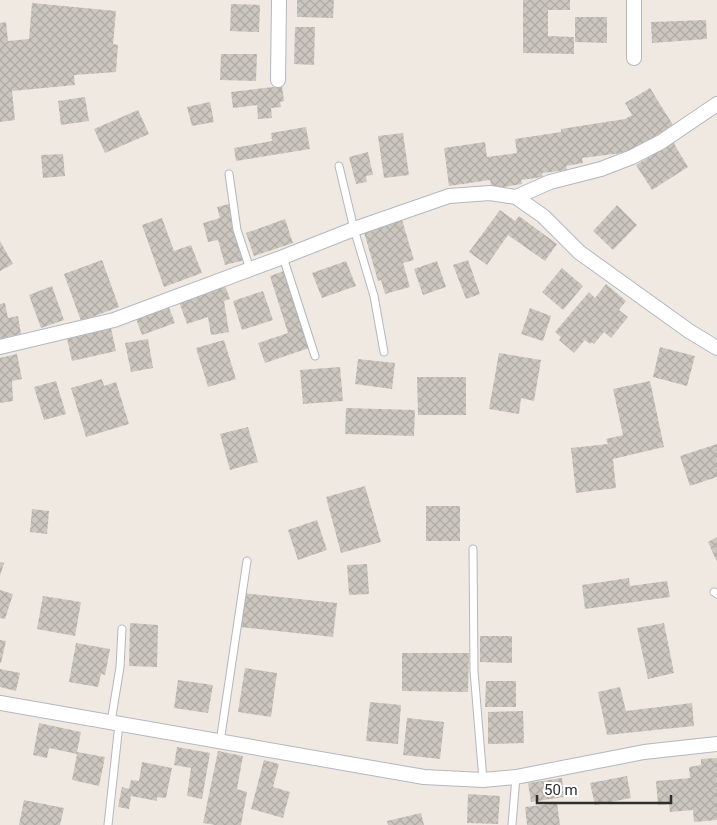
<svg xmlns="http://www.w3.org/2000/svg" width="717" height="825" font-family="Roboto,sans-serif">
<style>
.building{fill:url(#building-cross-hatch)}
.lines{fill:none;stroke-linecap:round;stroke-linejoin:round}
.lane-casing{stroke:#b4b7c1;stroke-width:9}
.street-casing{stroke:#b4b7c1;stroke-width:16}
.lane{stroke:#fff;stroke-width:7}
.street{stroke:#fff;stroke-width:14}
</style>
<defs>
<pattern id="building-cross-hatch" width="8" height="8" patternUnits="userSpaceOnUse" patternTransform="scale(1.25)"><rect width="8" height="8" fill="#cbc7bf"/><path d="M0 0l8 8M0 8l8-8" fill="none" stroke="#afaba4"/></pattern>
</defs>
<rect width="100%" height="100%" fill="#efe9e1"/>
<path class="building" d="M297,0h37l-1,18 -36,-1z
M523,0h47v10h-22v26l26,1v17l-51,-1z
M32,3l84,8 -3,33 5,1 -2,27 -42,3 1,10 -63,6 3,29 -15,2v-99l6,-1 2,19 21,-2z
M231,4l29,1 -1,27 -29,-1z
M575,17h32v26l-32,-1z
M706,20l1,19 -55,4 -1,-21z
M295,27h20l-1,38 -20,-1z
M221,54h36l-1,27 -36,-1z
M282,86l2,15 -4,1 1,5 -10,1 1,10 -14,1 -1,-14 -24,3 -2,-16z
M650,88l23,37 -43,27 -48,6 1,5 -17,3 1,4 -25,3 1,4 -22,3 1,4 -30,5 -2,-9 -41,6 -5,-38 41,-6 2,15 30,-4 -2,-14 46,-7v-3l64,-10 7,-4 -7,-12z
M85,97l4,24 -28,4 -3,-24z
M210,102l4,20 -22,4 -5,-19z
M138,110l11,24 -44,19 -11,-24z
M306,127l4,22 -74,12 -2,-13 38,-7 -1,-8z
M403,133l6,42 -25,3 -6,-42z
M673,142l15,25 -36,23 -16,-25z
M368,152l5,23 -7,1 1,6 -11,2 -7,-27z
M63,154l2,22 -22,2 -2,-23z
M229,204l16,56 -20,5 -7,-25 -10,2 -5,-19 17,-5 -3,-11z
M617,205l20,20 -24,25 -20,-19z
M500,210l15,11 4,-5 38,28 -12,17 -37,-26 -21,30 -18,-13z
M162,218l12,33 17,-6 11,28 -38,14 -22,-62z
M285,219l8,24 -39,13 -8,-23z
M402,220l12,40 -11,3 7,24 -25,7 -4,-14 -3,1 -14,-49z
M0,241l13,23 -13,7z
M102,260l17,47 -38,14 -17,-47z
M468,260l12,34 -14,5 -13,-34z
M346,261l10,25 -34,12 -10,-25z
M437,261l9,26 -23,8 -9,-26z
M562,268l21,18 -20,24 -21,-18z
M284,271l25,77 -44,15 -7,-20 30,-10 -18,-57z
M224,283l6,16 -6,2 5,31 -18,3 -3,-18 -21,7 -9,-25z
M606,284l20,17 -7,9 9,7 -17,21 -7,-6 -10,12 -2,-2 -2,2 -5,-4 -11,13 -15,-13 2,-3 -6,-5 34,-40 6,6z
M52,286l12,34 -23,8 -12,-33z
M263,291l10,29 -31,10 -9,-29z
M5,303l3,15 10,-2 3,18 -21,5v-35z
M168,305l7,18 -33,12 -7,-19z
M530,308l21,8 -8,25 -22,-7z
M111,328l5,23 -44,10 -5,-22z
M148,339l5,29 -22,4 -6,-29z
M224,340l12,39 -28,8 -12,-39z
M660,347l35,9 -8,30 -34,-9z
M499,353l42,7 -7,41 -13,-3 -2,16 -30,-5z
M17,354l5,25 -10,2 1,20 -13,2v-45z
M358,359l37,4 -3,26 -37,-5z
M340,367l3,34 -40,3 -3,-34z
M417,377h49v38h-48z
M102,379l2,7 12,-4 13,42 -43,13 -15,-49z
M56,381l10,33 -22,6 -10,-33z
M650,381l14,66 -51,12 3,29 -40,5 -5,-45 37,-4 -2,-5 17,-4 -10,-46z
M346,408l69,2 -1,26 -69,-2z
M248,427l10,35 -28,8 -10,-36z
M717,444v33l-27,9 -10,-30z
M365,486l16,56 -40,11 -15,-56z
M426,506h34v35h-34z
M32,509l17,2 -2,23 -17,-2z
M317,520l10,30 -29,10 -10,-30z
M717,537v25l-9,-20z
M0,562l4,1 -4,13z
M367,564l2,30 -20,1 -2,-30z
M629,578l1,8 37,-5 3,16 -85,12 -3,-24z
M0,590l13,4 -8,25 -5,-1z
M243,593l94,10 -4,34 -93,-10z
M43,596l38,6 -6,34 -38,-7z
M130,623l28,2 -1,42 -28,-1z
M664,623l10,50 -26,6 -11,-51z
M480,636h32v27l-32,-1z
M0,640l6,1 -5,22h-1z
M76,643l34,6 -5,26 -4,-1 -3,13 -29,-5z
M402,653h67l-1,39 -66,-1z
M245,668l32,5 -6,44 -33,-5z
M0,669l20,4 -4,18 -16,-4z
M178,680l35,5 -5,28 -34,-5z
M486,681h30v26h-31z
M620,687l6,24 66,-8 2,23 -87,9 -9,-43z
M370,702l31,3 -3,39 -32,-3z
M523,711l1,32 -36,1v-32z
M407,718l37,4 -4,37 -37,-4z
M39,723l42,9 -4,20 28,5 -6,29 -27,-6 5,-26 -28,-6 -2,10 -14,-3z
M177,747l33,6 -8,46 -15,-3 4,-28 -17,-3z
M218,751l25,5 -6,33 10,3 -6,33h-26l-12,-2z
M717,758v62l-23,2 -1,-12 -23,2 -1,-8 -11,1 -2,-24 34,-3 -1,-11 12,-2v-6z
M264,760l15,4 -6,23 17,5 -7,26 -32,-9z
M142,762l30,6 -6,30 -9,-1v4l-26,-5 -2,13 -11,-2 4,-20 7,2 2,-9 8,1z
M627,776l4,22 -36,7 -5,-22z
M562,778l2,19 -33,5 -3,-19z
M468,794l32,2 -2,28 -31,-1z
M24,800l40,8 -4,17h-41z
M557,803l3,22h-33l-2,-18z
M421,813l3,12h-36l-1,-4z"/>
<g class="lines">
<g class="lane-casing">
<path id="lane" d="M339,166l15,63 20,67 10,56
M229,174l8,56 13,39
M283,257l32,99
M473,549l1,122 9,109
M714,592l3,2
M111,722l9,-55 2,-38
M220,742l27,-181
M108,825l11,-101
M512,825l4,-48"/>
</g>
<g class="street-casing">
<path id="street" d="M634,0v58
M278,80l1,-80
M516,197l34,-15 51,-13 31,-12 29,-15 56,-38
M0,347l114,-27 169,-63 71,-28 95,-33 41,-3 26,4 27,19 36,36 110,79 28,17
M0,703l424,74 59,3 33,-3 128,-25 73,-8"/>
</g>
<use href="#lane" class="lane"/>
<use href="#street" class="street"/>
</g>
<path d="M537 795v8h134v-8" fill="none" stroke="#2e2e2e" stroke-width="2.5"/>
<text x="544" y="795" font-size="15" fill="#2e2e2e" stroke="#ffffff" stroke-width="4" paint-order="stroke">50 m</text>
</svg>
